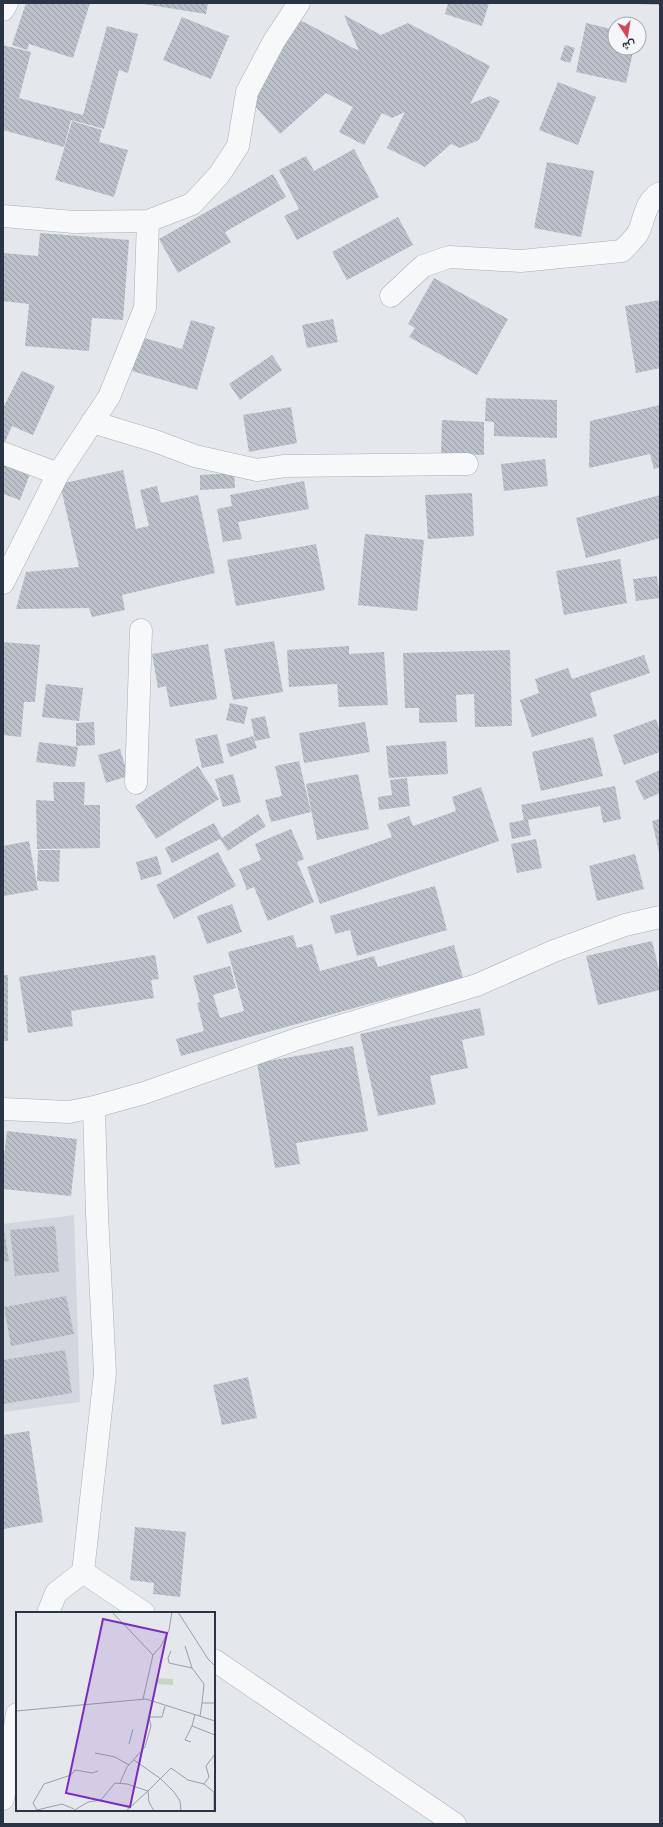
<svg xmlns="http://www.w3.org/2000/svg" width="663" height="1827" font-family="'Fira Sans',Vazirmatn,sans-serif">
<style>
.built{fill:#d2d6de}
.building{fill:url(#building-back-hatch)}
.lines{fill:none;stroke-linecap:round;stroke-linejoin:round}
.minor-casing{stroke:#a9aeb7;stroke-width:23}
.minor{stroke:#f7f8fa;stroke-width:22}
.inset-road{fill:none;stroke:#9a9fa9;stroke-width:1}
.view{fill:#7b2cbf;fill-opacity:0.15;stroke:#7b2cbf;stroke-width:2}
.inset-edge{fill:none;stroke:#2b3445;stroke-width:2}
</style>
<defs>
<pattern id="building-back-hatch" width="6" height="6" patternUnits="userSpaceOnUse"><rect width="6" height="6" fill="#bbc0ca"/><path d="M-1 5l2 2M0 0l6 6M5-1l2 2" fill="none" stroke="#989da6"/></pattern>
</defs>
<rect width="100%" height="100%" fill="#e4e7ec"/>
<path class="built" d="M74,1215l6,187 -77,10v-188z"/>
<path class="building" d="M26,3h64l-17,55 -44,-14 -2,6 -15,-5z
M137,3h71l-2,11z
M448,3h41l-7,23 -37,-12z
M638,3h22v2l-22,-1z
M344,15l37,20 27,-12 82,43 -20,38 20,-8 10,5 -21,39 -19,8 -9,-4 -26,23 -38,-19 18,-36 -13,6 -10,-5 -18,32 -25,-13 14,-25 -27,-14 -46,41 -27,-30 45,-85 61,32z
M182,17l47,19 -18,43 -48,-19z
M586,23l29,7v18h19l-8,35 -50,-11z
M107,26l31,8 -10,39 -9,-3 -15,59 -33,-9 -7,27 -61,-17v-85l28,7 -12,46 64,17z
M565,45l10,3 -5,15 -10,-3z
M558,82l38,15 -18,48 -39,-15z
M72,121l30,9 -3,12 29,8 -14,47 -59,-17z
M354,149l25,48 -82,43 -13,-24 15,-7 -20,-39 27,-14 8,15z
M547,162l47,9 -13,66 -47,-9z
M273,174l13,23 -61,35 6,10 -53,31 -19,-34z
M398,217l15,28 -66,35 -15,-28z
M40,233l89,7 -6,80 -31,-2 -3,33 -64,-5 4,-42 -26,-3v-48l35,3z
M434,278l74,41 -31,56 -68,-38 6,-9 -7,-4z
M660,300v68l-24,5 -11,-67z
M333,319l5,23 -31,6 -5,-23z
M191,320l24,7 -18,63 -65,-19 9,-34 41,12z
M272,355l10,15 -42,30 -11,-16z
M22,371l33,15 -22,49 -21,-9 -7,16 -2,-1v-33z
M486,398l71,2v38l-63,-2v-14l-9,-1z
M660,405v62l-6,2 -4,-15 -61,14 1,-47z
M291,407l6,36 -48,9 -6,-37z
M442,420l42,2v33l-43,-1z
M545,459l3,27 -44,5 -3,-27z
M3,463l27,11 -10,26 -17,-6z
M123,470l13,59 13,-3 -9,-36 17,-4 4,17 37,-8 17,78 -93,22 3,15 -33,7 -3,-9 -73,1 10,-37 53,-5 -19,-83z
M234,473l1,15 -35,2v-15z
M304,481l5,28 -71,13 4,17 -19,3 -6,-33 15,-3 -2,-11z
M472,493l2,43 -46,3 -3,-44z
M660,495v43l-74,20 -10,-40z
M365,534l59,6 -7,71 -59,-6z
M316,544l9,46 -89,16 -9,-46z
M620,559l7,44 -63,12 -8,-44z
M657,576l3,22 -24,3 -3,-22z
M274,641l9,51 -50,8 -9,-51z
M3,642l37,3 -5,57h-11l-3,35 -18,-2z
M208,644l9,55 -47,8 -4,-21 -8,2 -6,-34z
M349,646v8l35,-2 4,53 -49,2 -2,-23 -48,3 -2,-37z
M510,650l2,76 -37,1 -1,-33 -18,1 1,27 -38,1v-15h-14l-2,-55z
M644,655l6,18 -60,20 7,23 -65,21 -12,-37 19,-7 -4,-14 33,-11 4,11z
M46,684l37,4 -4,33 -37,-4z
M230,703l18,4 -4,17 -18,-4z
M265,716l5,22 -15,3 -4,-22z
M656,719l4,12v21l-36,13 -11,-30z
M94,722l1,23 -19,1v-23z
M365,722l5,30 -66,11 -5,-30z
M217,734l7,29 -22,5 -7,-29z
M253,736l4,12 -27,9 -4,-13z
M593,737l10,39 -62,15 -9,-39z
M446,741l2,33 -59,4 -3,-32z
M39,742l39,5 -3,20 -39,-5z
M120,749l8,27 -22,7 -8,-28z
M299,761l12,51 -40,10 -6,-22 17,-4 -7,-30z
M198,766l21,33 -63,40 -21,-33z
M660,770v23l-16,7 -9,-19z
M233,774l8,28 -18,5 -8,-28z
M358,774l11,55 -52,11 -11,-56z
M407,778l3,28 -31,4 -1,-13 14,-2 -2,-15z
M53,782h32l-1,23h16v43l-63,1 -1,-49 18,1z
M615,786l6,33 -18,4 -3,-17 -72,14 3,15 -19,4 -3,-16 15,-3 -3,-15z
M481,787l18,54 -179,63 -13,-37 85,-30 -5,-13 22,-8 4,10 43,-15 -4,-14z
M258,814l8,12 -38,25 -8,-12 -48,24 -7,-15 49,-25 8,15z
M660,819v33h-1l-7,-31z
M291,829l13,30 -7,3 17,40 -46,19 -14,-34 -7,3 -8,-21 22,-9 -6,-16z
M536,839l6,29 -25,5 -6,-29z
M29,841l9,49 -35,6v-50z
M38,850h22l-1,32 -22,-1z
M218,852l18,34 -62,33 -18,-34z
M635,854l9,35 -47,12 -8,-35z
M157,856l5,18 -21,6 -5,-18z
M435,886l12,44 -90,26 -7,-26 -15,4 -5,-18z
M232,904l10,28 -35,12 -10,-28z
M293,935l4,13 15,-4 8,27 54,-15 4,11 76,-22 9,33 -282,78 -5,-17 28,-8 -7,-28 3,-1 -7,-26 37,-10 6,22 -23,7 7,23 24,-7 -16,-59z
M652,941l8,33v16l-62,15 -12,-49z
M155,955l4,24 -8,1 3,18 -83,13 2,15 -45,7 -9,-56z
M3,975h5v66h-5z
M480,1008l5,27 -23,5 6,28 -38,8 6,28 -58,12 -18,-82z
M353,1046l15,85 -72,12 4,21 -25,4 -18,-105z
M7,1131l70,8 -6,57 -68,-7v-25z
M3,1223l6,38 -6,1z
M55,1226l4,46 -44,4 -5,-46z
M66,1296l8,38 -63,12 -7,-39z
M65,1350l7,43 -69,11v-44z
M248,1377l9,41 -35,7 -9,-40z
M29,1431l14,91 -40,7v-94z
M135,1527l51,5 -6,65 -27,-3 1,-11 -24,-3z"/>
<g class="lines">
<g class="minor-casing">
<path id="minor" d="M3,10l4,-7
M3,216l71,6 74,-1 44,-17 27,-29 19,-29 9,-54 27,-51 25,-38
M391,296l32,-30 26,-9 72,4 101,-10c5,-6 14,-13 17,-20 6,-14 6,-29 21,-38
M92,422l63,19 40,15 62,14 28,-4 182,-2
M3,453l55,21
M3,583l55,-109 51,-77 36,-89 3,-87
M136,783l5,-153
M3,1109l66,3 25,-5 50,-14 153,-54 180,-54 77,-34 71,-26 35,-8
M83,1572l61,41
M48,1613l8,-20 27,-21 22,-199 -8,-159 -3,-107
M214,1660l241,164
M3,1799l14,-85"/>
</g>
<use href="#minor" class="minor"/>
</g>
<g transform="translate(16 1612)">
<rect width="199" height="199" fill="#e4e7ec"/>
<path d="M141,66l16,1v6l-16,-1z" fill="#c9d6c5"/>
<path class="inset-road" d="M96,0l41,43M162,0l30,47 7,7M169,34l7,22M155,39l-3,7 1,5 23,5 12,16 -2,19M127,87l10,-44 8,-9 8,-16 3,-18M0,99l130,-12 69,22M179,102l-3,12 23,9M184,104l2,-13h13M175,130l-6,-2 7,-14M113,132l4,-15M79,141l20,4 14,8M118,148l27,19 13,13 6,9 1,10M104,171l7,-16 18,-20 6,-21 -2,-9h13l3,-11M188,172l5,-7 -3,-11 9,-12M132,179l1,11 5,9M58,197l-12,-5 -25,6 -4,-7 11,-19 27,-9 4,-5 17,3 6,-2M57,199l15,-9 13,-2 14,-17 12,1 21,7 23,-23 17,12 16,4 11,9M110,199l22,-20M198,199v-19"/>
<path class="view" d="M87,7l64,14 -37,174 -64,-14z"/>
<rect width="199" height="199" class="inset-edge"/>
</g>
<rect width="663" height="1827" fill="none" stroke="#2b3445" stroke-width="8"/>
<g transform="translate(627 36) rotate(168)"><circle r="19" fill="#f4f6f9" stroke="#a4a8b1"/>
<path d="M0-3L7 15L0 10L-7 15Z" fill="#d1495b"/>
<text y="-6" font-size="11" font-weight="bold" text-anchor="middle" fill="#2b3445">ش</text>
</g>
</svg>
